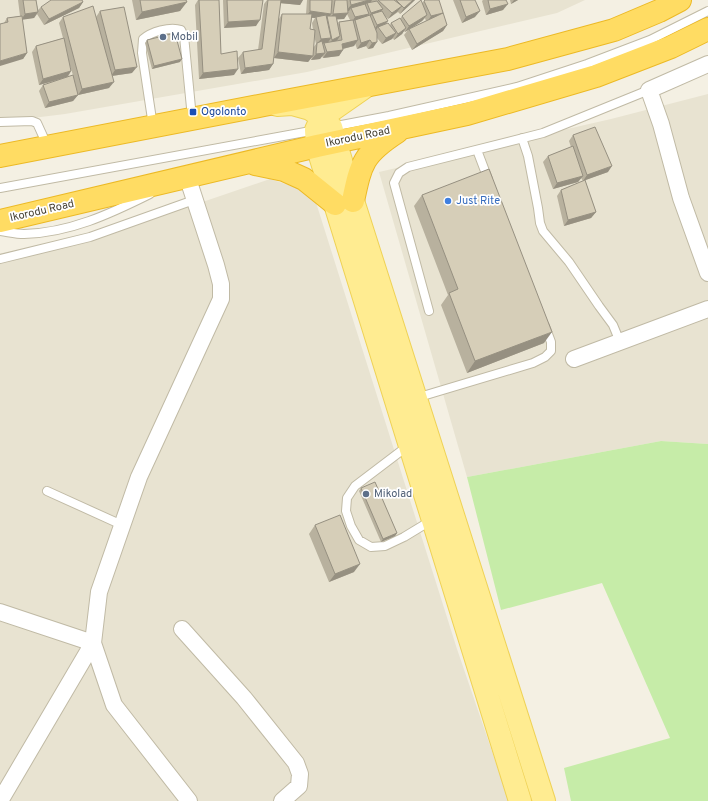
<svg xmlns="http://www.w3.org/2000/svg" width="708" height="801" font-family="Overpass,sans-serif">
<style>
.residential{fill:#e8e3d1}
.green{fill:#c6eca8}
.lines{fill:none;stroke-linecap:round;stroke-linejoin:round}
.lane-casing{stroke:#c0baa5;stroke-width:10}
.street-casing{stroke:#c0baa5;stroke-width:18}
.primary-casing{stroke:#efd256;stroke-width:24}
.highway-casing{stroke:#ecb925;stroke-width:24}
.lane{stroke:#fff;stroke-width:8}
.street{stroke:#fff;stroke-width:16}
.primary{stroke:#ffec91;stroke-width:22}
.highway{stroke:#ffdc63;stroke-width:22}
.wall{fill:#b8b19e;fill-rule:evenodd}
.shaded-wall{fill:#969081}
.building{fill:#d6ceb8;stroke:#969081}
.service-dot{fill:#5c6f8a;stroke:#fff;stroke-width:1.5}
.transit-dot{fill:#1a4fb4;stroke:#fff;stroke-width:1.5}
.shop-dot{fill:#3f7fe0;stroke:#fff;stroke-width:1.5}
.labels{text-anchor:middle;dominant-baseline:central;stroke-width:3.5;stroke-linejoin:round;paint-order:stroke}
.service-label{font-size:11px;fill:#4e5e75;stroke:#fff;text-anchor:start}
.transit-label{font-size:11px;fill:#164399;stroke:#fff;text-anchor:start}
.street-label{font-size:11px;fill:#464133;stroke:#fff}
.shop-label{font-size:11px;fill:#366cbe;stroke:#fff;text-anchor:start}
</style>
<rect width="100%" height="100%" fill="#f4f0e3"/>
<path class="residential" d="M0,0h585l-28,13 -250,59 -242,42 -65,8z
M708,94v350l-47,-3 -194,36 -88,-305 232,-53z
M270,179l43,14 144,456 52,152h-509v-541l182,-51z"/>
<path class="green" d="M661,441l47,3v357h-137l-7,-33 106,-30 -68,-155 -101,27 -34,-133z"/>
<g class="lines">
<g class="lane-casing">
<path id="lane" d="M0,122l32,-1 5,2 10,22
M153,126l-11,-73 1,-14c8,-7 27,-13 38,-9l3,6 8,82
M331,127l58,-11 128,-29 70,-23 63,-24 58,-29
M522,138l6,18 10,52 2,15 3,8 26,31 30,44 14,19 7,17
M477,150l11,29
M0,188l316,-58
M0,231c8,1 16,3 24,3 45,-1 86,-20 126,-40
M0,259l90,-22 104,-37
M429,311l-35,-128 5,-10 9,-6 135,-34 106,-43
M416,398l117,-35 12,-6 6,-6v-9l-6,-16
M409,445l-54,41 -8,12 -1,13 5,15 8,14 12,7 14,-1 19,-9 28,-17
M47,491l75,34"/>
</g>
<g class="street-casing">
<path id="street" d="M708,64l-59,26 12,34 20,74 27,75
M187,176l29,89 5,19v15l-82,178 -40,115 -6,51 21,62 75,96
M574,359l134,-50
M0,612l93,31 -93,158
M182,629l62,69 52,65 4,11 -1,12 -17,15"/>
</g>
<g class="primary-casing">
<path id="primary" d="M365,87l-43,30 -6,13 1,16 203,655
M277,105l15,-1 18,5 12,8 9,10 22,74 191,600"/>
</g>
<g class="highway-casing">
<path id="highway" d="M0,156l264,-51 244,-46 106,-29 45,-19 21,-11
M255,164l29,6 20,9 31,25
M353,201c8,-38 10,-47 44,-69
M0,221l317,-75 150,-32 129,-38 75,-29 37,-18"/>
</g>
<use href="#lane" class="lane"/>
<use href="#street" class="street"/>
<use href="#primary" class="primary"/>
<use href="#highway" class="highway"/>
</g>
<path class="wall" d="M18,0h18l2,10 3,-3 42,-5 -4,6 -35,17 -7,-11 -3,4 -12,1 5,34 -4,6 -19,-36 3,-5 13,-2z
M132,0h54l-6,11 -44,9z
M198,0h21l2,54 13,21 -35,4 -4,-74z
M223,0h40l-7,26 -32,2z
M267,0h36l-3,5 -20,-2 -1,16 3,-5h24l1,-14h108l-15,14 -2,-2 -10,7 -2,-2 -1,7 5,1 1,-2 9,-4 2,-3 20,-13 2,-2 23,24 -4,6 -31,19 -8,-15 4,-5 -3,2 -1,-1 -2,3 -8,6 -1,-2 -1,1 -10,5 -5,-6 -4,10 -5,1 -2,-3 -9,3 -2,-6 -1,3 -11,3 -4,7 -16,2 -1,-2 -2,3 -9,1 1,-3 -4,5 -34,-4 -1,6 -4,6 -28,4 -3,-16 5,-6 15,-2 6,-46zM347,14l3,6 -11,2 -1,2 -1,-5h7zM312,18h3l-3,5 1,7 -3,-1zM425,18l1,3 -14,7 10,-7zM314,35l2,9 -3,4z
M453,0h22v17l-13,6z
M483,0h23l-3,10 -17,5 -4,-14z
M510,0h8l-7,4z
M100,11l32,62 -20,3 -3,12 -31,7 -5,6 -28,7 -6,-17 4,-6 16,-5 -20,5 -7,-33 4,-6 27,-8 -4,-15 4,-6h33zM69,63l4,12 -5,2 3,-6z
M147,40l33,22 -28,7 -7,-26z
M573,135l35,37 -23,8 11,32 -5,6 -27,8 -7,-30 4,-6 22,-9 -2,-3 -3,4 -25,7 -10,-27 5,-6 23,-9 -2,-6z
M422,195l122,148 -77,30 -26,-68 7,-10 -34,-89z
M361,488l36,45 -2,3 -14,6 -22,-51z
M315,525l39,47 -25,10 -20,-48z"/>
<path class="shaded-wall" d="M281,0h22l-3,5 -21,-2z
M369,0h3l-3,5 -2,-2 -2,3 -14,2 -2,3h-3l5,-6z
M413,0h2l-15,14 4,-6z
M514,0h4l-7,4z
M83,2l-4,6 -35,17 5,-6z
M187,2l-7,9 -44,9 6,-8z
M508,4l-5,6 -17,5 4,-6z
M402,6l-5,6 -9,7 4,-6z
M383,9l-5,6 -6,-1 -2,4 -3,1 4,-6z
M310,11l21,3 -3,5 -1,-3 -3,4 -8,-3 -1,1 -9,-1z
M480,11l-5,6 -13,6 4,-6z
M38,12l-4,6 -13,2 4,-6z
M348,13l-4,6 -15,1 4,-6z
M443,13l-16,9 4,-6z
M369,14l-5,6h-9l-2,2 -2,1 4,-6z
M427,15l-5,6 -17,11 4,-6z
M260,20l-4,6 -32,2 4,-6z
M388,21l-5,6h-5l-2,3 -3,1 4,-6z
M447,25l-4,6 -31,19 5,-6z
M406,28l-4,6 -8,6 4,-6z
M396,33l-4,6 -10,5 4,-6z
M340,36l-4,6 -8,4 4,-6z
M331,38l-4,6 -3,-1 -1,1 -7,1 5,-6z
M358,40l-4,6 -16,4 4,-6z
M370,40l-4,6 -9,3 4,-6z
M377,42l-4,6 -5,1 4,-6z
M343,50l-4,6 -16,2 4,-6z
M278,52l35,4 -5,6 -34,-4z
M27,53l-4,6 -23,7v-5z
M325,53l-5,6 -9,1 5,-6z
M182,59l-2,3 -28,7 2,-3z
M273,64l-4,6 -28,4 4,-6z
M137,67l-5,6 -21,3 4,-6z
M238,69l-4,6 -35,4 4,-6z
M71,71l-4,6 -28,8 4,-6z
M114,82l-5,6 -31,7 4,-6z
M78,95l-5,6 -28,7 4,-6z
M612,166l-4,6 -25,9 4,-6z
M583,176l-5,6 -25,7 4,-6z
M596,212l-5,6 -27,8 4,-6z
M552,332l-8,11 -77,30 8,-12z
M397,533l-2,3 -14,6 2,-3z
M360,564l-6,8 -25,10 6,-8z"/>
<path class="building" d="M23,0h13l2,12 -13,2z
M51,0h31l1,2 -34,17 -8,-12z
M140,0h46l1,2 -45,10z
M199,0h20l2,54 16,-3 1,18 -35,4z
M227,0h36l-3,20 -32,2z
M268,0h13l-8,64 -28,4 -2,-16 19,-3z
M310,0h22l-1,14 -21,-3z
M335,0h12l1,13 -15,1z
M350,0h19l-18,5z
M378,0h16l8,6 -10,7z
M396,0h17l-9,8z
M421,0l6,15 -18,11 -7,-10z
M425,0h14l8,25 -30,19 -8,-15 34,-16 -12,3 -7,-15z
M460,0h15l5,11 -14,6z
M488,0h18l2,4 -18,5z
M377,1l6,8 -12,4 -4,-10z
M365,4l4,10 -14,3 -4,-9z
M93,6l21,76 -32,7 -19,-72z
M124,7l13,60 -22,3 -15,-59z
M382,11l6,10 -11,4 -5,-11z
M282,14h30l-2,15 5,1 -2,26 -35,-4z
M326,15l5,23 -10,1 -5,-22z
M370,15l7,18v9l-5,1 -2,-3 -9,3 -6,-23z
M22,16l5,37 -27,8v-37l8,-2 -1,-4z
M327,16h9l4,20 -8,4z
M400,18l6,10 -8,6 -7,-11z
M353,20l5,20 -16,4 1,6 -16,2 -3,-9 18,-3 -3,-18z
M388,23l8,10 -10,5 -8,-11z
M175,33l7,26 -28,7 -7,-26z
M64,38l7,33 -28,8 -7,-33z
M322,41l3,12 -9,1 1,-11z
M73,75l5,20 -29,7 -6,-17z
M595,127l17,39 -25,9 -14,-40z
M573,146l10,30 -26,7 -9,-27z
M489,169l63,163 -77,29 -26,-68 9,-4 -36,-94z
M585,180l11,32 -28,8 -7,-30z
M375,482l22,51 -14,6 -22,-51z
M340,515l20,49 -25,10 -20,-49z"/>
<g class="service-dot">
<circle cx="163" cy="37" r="4"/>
<circle cx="366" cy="494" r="4"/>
</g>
<rect class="transit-dot" x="189" y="108" width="8" height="8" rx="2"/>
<circle class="shop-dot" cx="448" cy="201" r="4"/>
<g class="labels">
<g class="service-label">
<text x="171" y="37">Mobil</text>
<text x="374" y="494">Mikolad</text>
</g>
<g class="transit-label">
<text x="201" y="112">Ogolonto</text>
</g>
<g class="street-label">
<text transform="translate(358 137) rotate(-12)">Ikorodu Road</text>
<text transform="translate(42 211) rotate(-13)">Ikorodu Road</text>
</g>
<g class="shop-label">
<text x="456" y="201">Just Rite</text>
</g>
</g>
</svg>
